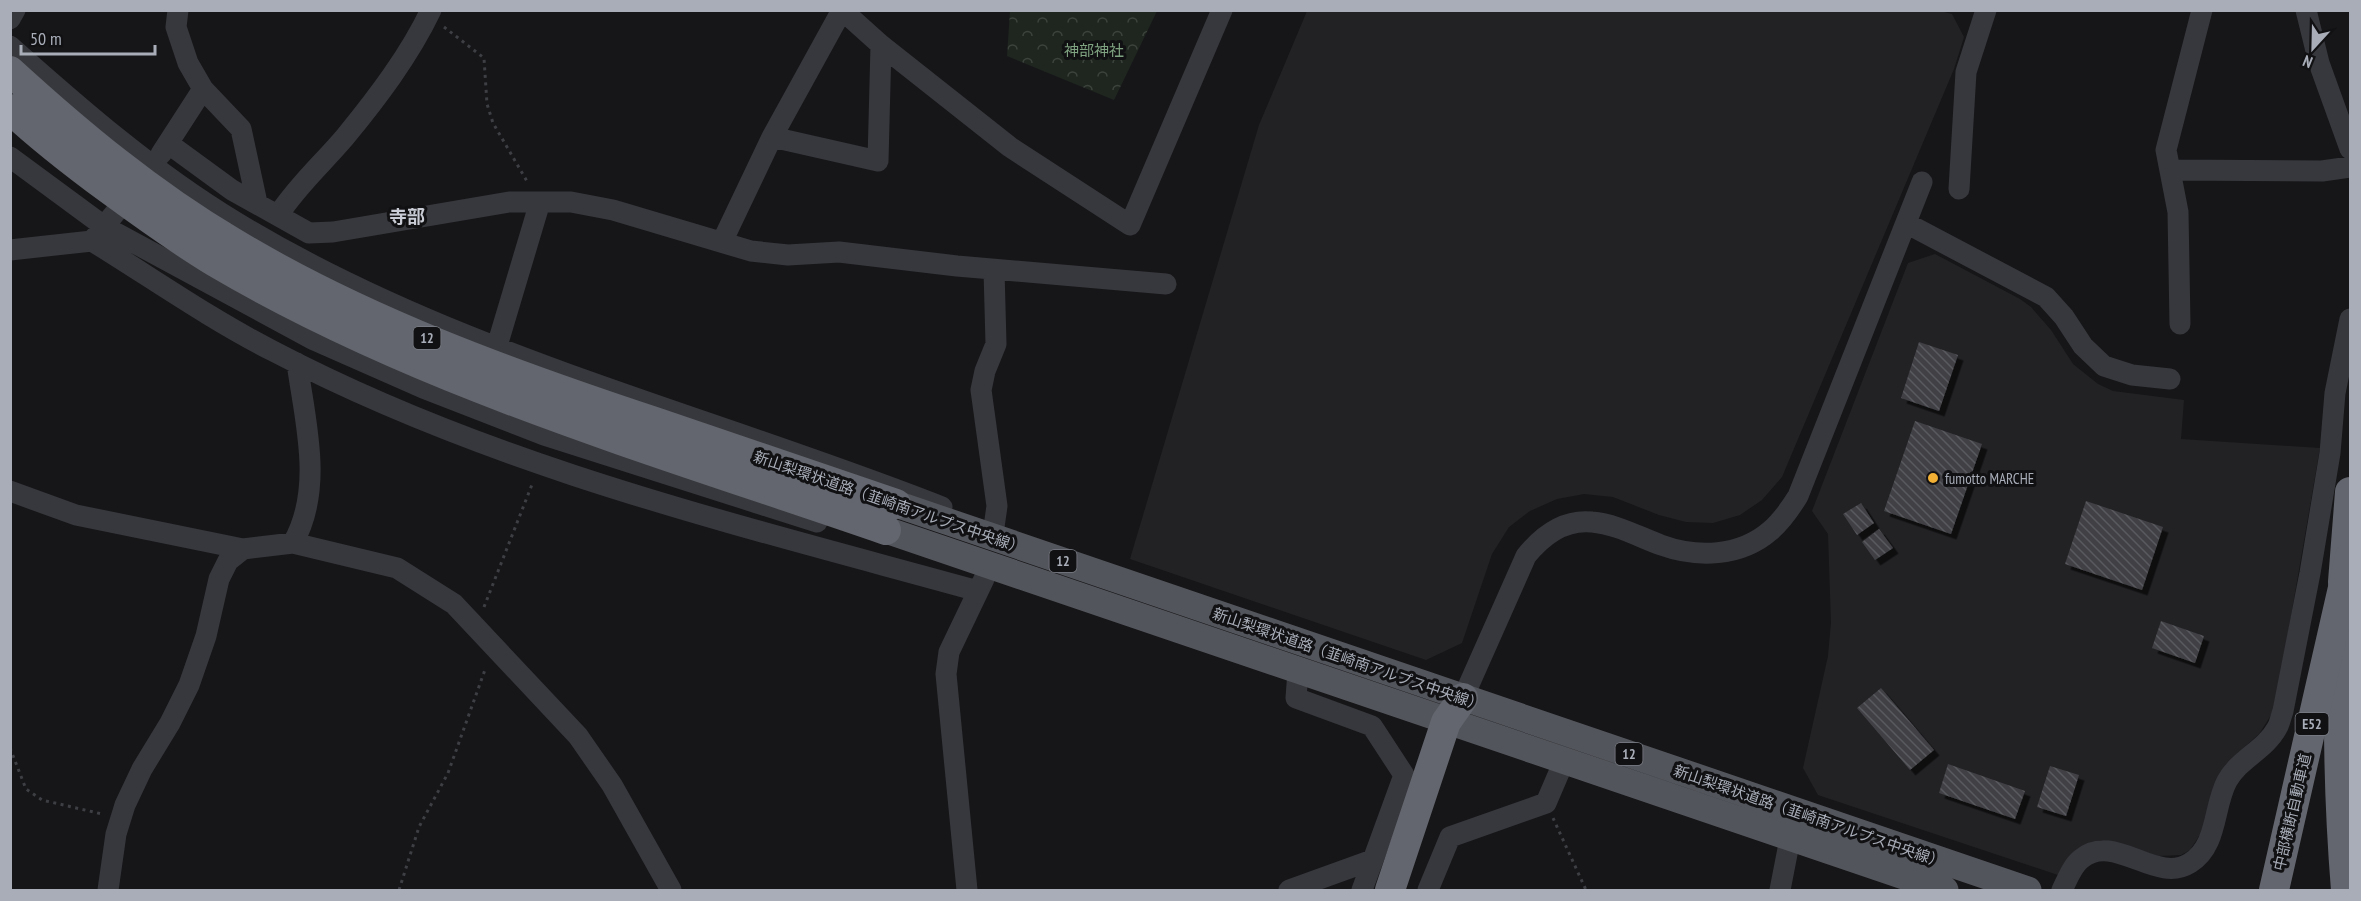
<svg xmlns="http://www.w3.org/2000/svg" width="2361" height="901" font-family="'PT Sans Narrow','Noto Sans JP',sans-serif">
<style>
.built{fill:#222225}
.forest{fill:url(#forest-crowns)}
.building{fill:url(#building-back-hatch);filter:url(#shadow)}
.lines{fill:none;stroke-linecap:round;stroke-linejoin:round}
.path{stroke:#3d3f44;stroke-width:3;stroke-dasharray:3 4.5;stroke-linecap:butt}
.minor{stroke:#37383d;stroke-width:21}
.major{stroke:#53555c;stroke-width:27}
.highway{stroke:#63666e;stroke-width:30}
.highway-bridge{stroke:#63666e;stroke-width:30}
.poi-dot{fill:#f2b134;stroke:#111113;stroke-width:2}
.labels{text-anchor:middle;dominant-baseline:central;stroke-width:6;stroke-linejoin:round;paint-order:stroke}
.shield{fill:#111113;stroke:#7b7e86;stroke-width:1.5}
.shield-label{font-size:14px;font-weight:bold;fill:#a8adb8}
.park-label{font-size:15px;fill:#7fa381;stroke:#111113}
.poi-label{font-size:15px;fill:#a8adb8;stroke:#111113;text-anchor:start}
.street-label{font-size:15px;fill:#a8adb8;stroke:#111113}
.quarter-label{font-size:18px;font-weight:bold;fill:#c9ccd4;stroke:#111113}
</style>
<defs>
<pattern id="forest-crowns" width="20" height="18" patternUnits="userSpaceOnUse" patternTransform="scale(1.5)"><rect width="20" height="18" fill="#1e261f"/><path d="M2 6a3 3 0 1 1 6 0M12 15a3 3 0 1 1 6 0" fill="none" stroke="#3c433d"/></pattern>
<pattern id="building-back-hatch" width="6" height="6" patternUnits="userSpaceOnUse" patternTransform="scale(1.5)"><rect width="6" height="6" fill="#404145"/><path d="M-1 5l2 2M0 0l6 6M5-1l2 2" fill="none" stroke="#595a5e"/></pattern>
<filter id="shadow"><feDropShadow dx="5.5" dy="5.5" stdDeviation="0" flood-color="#0009"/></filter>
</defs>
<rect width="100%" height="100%" fill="#161618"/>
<path class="built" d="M1940,11l12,3 12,23 -10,32 -172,408 -20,23 -22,15 -27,8 -27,-1 -27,-7 -46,-18 -29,-3 -27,5 -27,12 -21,16 -17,27 -30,89 -36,17 -296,-101 129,-434 48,-114z
M1935,254l85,45 11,8 20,23 22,34 25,20 15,7 71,9 -3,39 139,9 -45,261 -16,25 -28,25 -30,74 -11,17 -9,5 -23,1 -44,-14 -13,-2 -11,3 -32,32 -240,-80 -15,-27 25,-112 3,-33 -3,-89 -16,-23 96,-248z"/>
<path class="forest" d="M1010,11v-1l147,1 -43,89 -107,-44z"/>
<path class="building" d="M1919,342l39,13 -19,56 -38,-13z
M1915,421l67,23 -31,90 -67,-23z
M2086,501l77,26 -21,63 -77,-26z
M1861,503l13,20 -17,12 -14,-21z
M1879,529l14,19 -18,12 -13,-18z
M2161,621l43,15 -9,27 -43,-15z
M1881,688l53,62 -24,20 -53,-62z
M1948,764l77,27 -10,28 -76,-26z
M2050,766l29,9 -13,41 -29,-9z"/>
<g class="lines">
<path class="path" d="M444,27l40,31 3,46 6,19 35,60
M484,607l49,-125
M10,748l16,41 16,11 60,14
M1553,818l33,72
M399,890l20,-63 29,-54 38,-106"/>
<path class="minor" d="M178,10l-2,17 12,36 15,26 38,40 16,74
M842,10l39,35 129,102 120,78 92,-215
M2306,10l13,53 31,86
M10,19l5,-9
M10,46c71,63 143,126 224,175 216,132 475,194 708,286
M772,137l106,24 3,-116
M169,144l63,46 77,43 24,-1 176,-30h62l42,8 138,41 37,4 51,-3 118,14 209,18
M161,154l42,-65
M10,157l95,70 209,113 109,48 121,47 273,87
M2170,170l152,1 28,-4
M1959,189l7,-117 20,-62
M279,214c19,-29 44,-51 66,-77 32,-39 64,-81 86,-127
M1906,223l140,74 18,20 19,29 21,20 28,9 38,4
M92,241c60,37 118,78 181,110 221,116 466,174 705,240
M722,242l50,-105 70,-127
M10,250l82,-9 41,-50
M2180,324l-2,-112 -12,-62 36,-140
M497,346l43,-144
M10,491l66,24 167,34 50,-6 104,25 57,36 124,132 34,49 59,105
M994,527l3,-21 -16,-116 4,-19 11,-27 -2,-74
M293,543c31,-55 12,-122 4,-180
M1298,671l-2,27 76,28 32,49 -42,115
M1463,698l63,-142c16,-20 38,-37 66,-34 24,2 47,15 69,23 36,13 79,12 109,-14 12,-10 20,-22 28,-35l124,-314
M108,890l8,-56 9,-29 17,-36 28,-46 19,-38 17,-49 13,-57 9,-18 15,-12
M967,890l-21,-216 3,-22 35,-73
M1289,890l83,-30
M1428,890l22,-53 96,-34 18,-42
M1780,890l13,-67
M2062,890c5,-10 10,-24 19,-31 33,-28 75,26 109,4 28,-17 23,-56 37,-82 12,-22 38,-31 50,-53 3,-5 4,-12 6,-17l27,-138 20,-120 5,-60 15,-74"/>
<path class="major" d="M896,504l1132,386
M886,530l1059,360"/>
<path class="highway" d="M2343,582l7,-90
M2341,630c-4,87 -2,173 5,260
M1390,890l56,-168 17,-24"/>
<path class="highway-bridge" d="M10,71c69,63 141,123 222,171 131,79 278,132 423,180 80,27 161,55 241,82
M10,109c31,29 66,56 100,81 34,25 69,50 105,72 207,122 446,190 671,268
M2274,890l76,-333"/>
</g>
<circle class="poi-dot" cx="1933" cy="478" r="6"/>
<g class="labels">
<g class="shield">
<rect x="413.5" y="327" width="27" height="22" rx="4.5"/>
<rect x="1049.5" y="550" width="27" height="22" rx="4.5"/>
<rect x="2295.5" y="713" width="33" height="22" rx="4.5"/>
<rect x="1615.5" y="743" width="27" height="22" rx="4.5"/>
</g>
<g class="shield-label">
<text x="427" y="338">12</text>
<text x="1063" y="561">12</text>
<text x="2312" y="724">E52</text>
<text x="1629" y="754">12</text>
</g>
<g class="park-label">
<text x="1094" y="50">神部神社</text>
</g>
<g class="poi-label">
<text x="1945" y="478">fumotto MARCHE</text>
</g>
<g class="street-label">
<text transform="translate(889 502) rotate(19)">新山梨環状道路（韮崎南アルプス中央線）</text>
<text transform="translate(1348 659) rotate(19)">新山梨環状道路（韮崎南アルプス中央線）</text>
<text transform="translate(2292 812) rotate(-77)">中部横断自動車道</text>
<text transform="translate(1809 816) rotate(19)">新山梨環状道路（韮崎南アルプス中央線）</text>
</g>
<g class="quarter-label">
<text x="407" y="216">寺部</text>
</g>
</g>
<rect width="2361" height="901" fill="none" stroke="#a8adb8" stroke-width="24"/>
<g transform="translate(2313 48) rotate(202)" stroke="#111113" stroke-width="4.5" paint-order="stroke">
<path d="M0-4.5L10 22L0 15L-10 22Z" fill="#a8adb8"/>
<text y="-9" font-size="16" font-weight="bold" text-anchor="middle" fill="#a8adb8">N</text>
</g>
<path d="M21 45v9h134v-9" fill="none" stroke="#a8adb8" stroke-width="3"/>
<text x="30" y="45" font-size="18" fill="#a8adb8" stroke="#111113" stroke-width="4.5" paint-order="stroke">50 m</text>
</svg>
